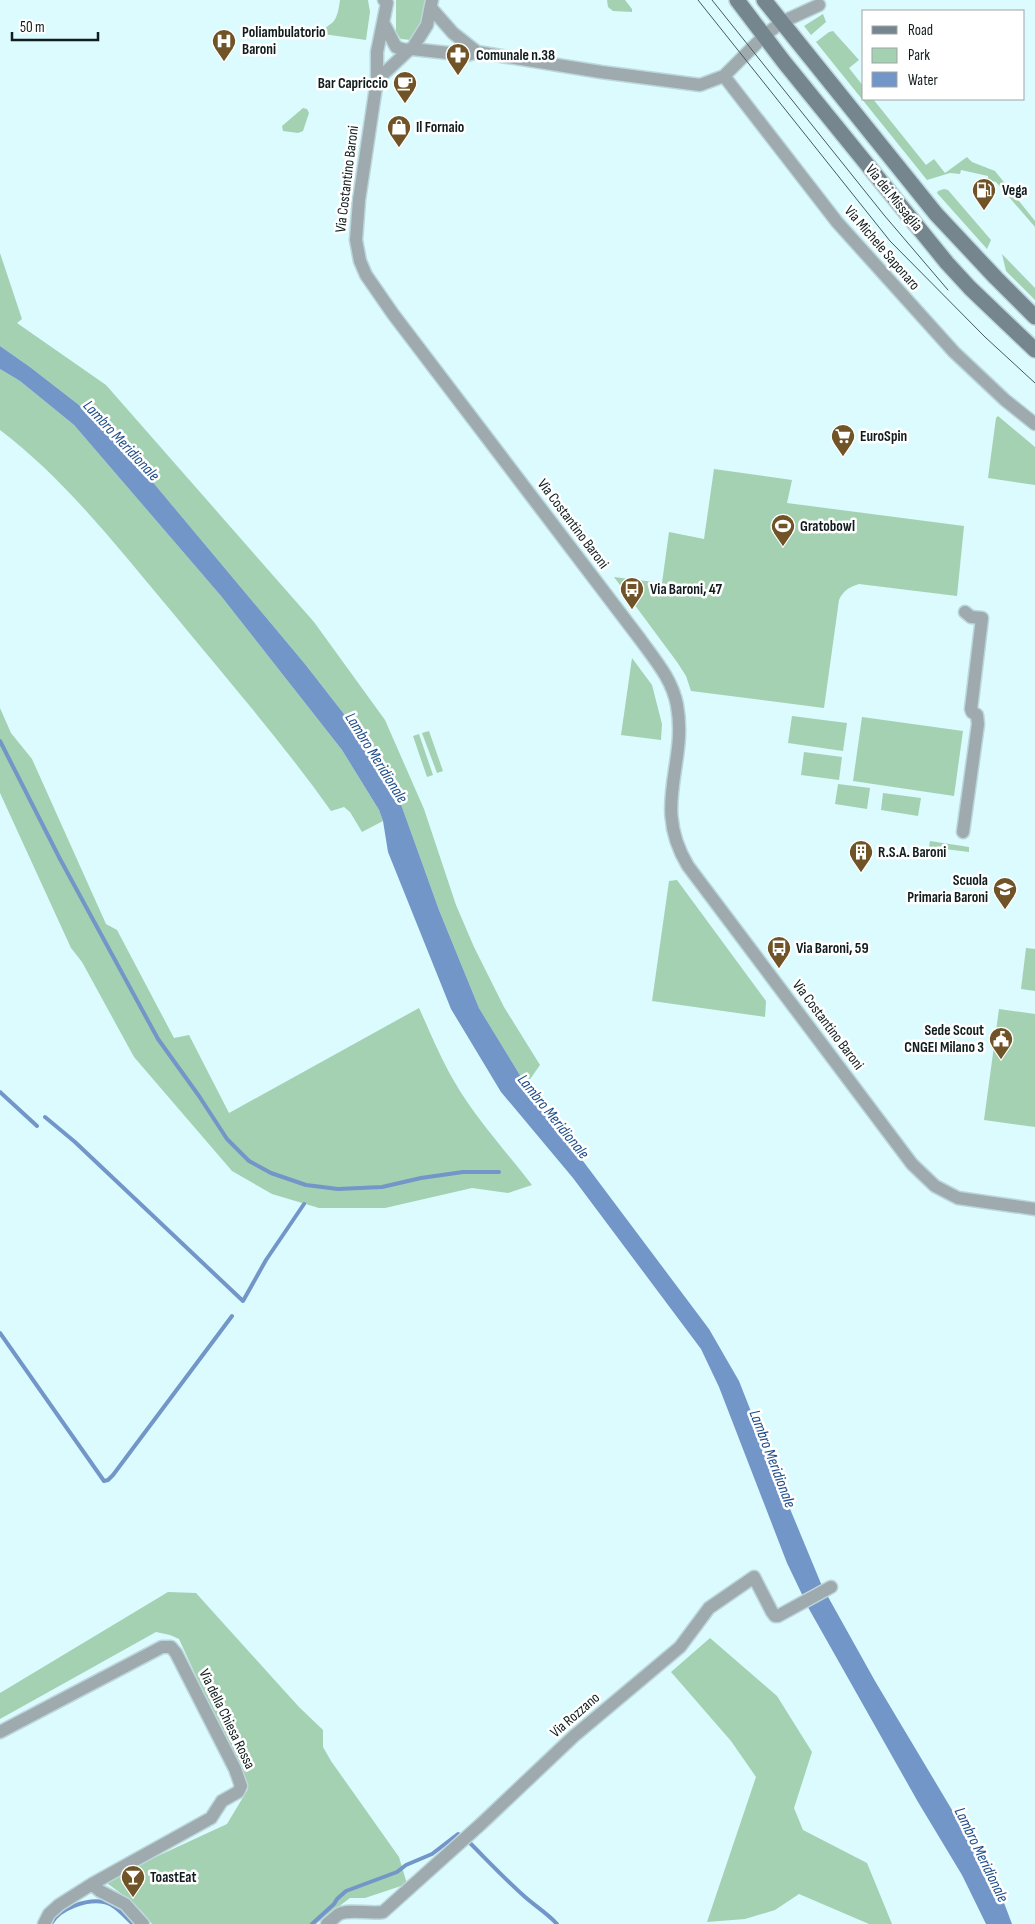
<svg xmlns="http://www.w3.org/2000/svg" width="1035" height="1924" font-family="'Sofia Sans Condensed',sans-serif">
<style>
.green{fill:#a4d1b1}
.water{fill:#7296c8}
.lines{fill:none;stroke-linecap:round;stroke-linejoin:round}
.stream{stroke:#7296c8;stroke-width:4}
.street-casing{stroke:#bbd7db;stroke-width:15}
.secondary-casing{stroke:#bbd7db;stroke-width:18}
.street{stroke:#9faaaf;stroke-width:12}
.secondary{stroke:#76868e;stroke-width:15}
.tram{stroke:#47595b;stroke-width:1}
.labels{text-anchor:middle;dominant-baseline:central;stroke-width:5;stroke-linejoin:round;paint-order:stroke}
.poi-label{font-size:15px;font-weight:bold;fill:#101c1d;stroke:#fff;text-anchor:start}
.street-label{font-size:15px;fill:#101c1d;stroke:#fff}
.water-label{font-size:16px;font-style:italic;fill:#1e4c8b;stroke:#fff}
</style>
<rect width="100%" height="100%" fill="#dbfbff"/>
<path class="green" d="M340,0h28l2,12 -4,28 -43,-6c1,-7 6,-8 11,-13 4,-6 5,-14 6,-21z
M396,0h30l-2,21 -13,19 -10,-1 -5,-6z
M607,0h18l7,9v3l-19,-1 -5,-4z
M823,14l3,8 -15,13 -7,-9z
M833,31l26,29 -10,8 15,19v12h9l53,66 8,-6 11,14 22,-16 5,5 23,9 40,50v6l-39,-45 -8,-2v-4l-27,-6 -1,4 -10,-1 -23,7 -111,-138 13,-10z
M303,108l4,1 2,4 -6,18 -5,2 -15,-2 -1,-5z
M944,189l4,1 43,50 -4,9 -50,-56 1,-2z
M0,253l22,66 -5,4 89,62 208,237 71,98 39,89 32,96 18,42 30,60 36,58 -14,20 -47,-77 -40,-98 -46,-128 -35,-50 -53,-68 -154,-184 -72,-75 -49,-38 -30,-21z
M1002,254l33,34v12l-29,-29z
M0,369l20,12 54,44 147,171 121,154 37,60 4,11 -21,11 -12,-20 -6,-5 -13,4c-49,-69 -105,-133 -159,-199 -54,-64 -105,-131 -172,-182z
M998,416l37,31v38l-47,-7 8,-60z
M714,469l78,11 -5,23 177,23 -7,70 -98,-12c-10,3 -16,7 -20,16l-15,108 -133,-17 -5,-15 -9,-14 -63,-85 48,6 7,-51 35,7z
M632,658l20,27 10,39 -1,16 -40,-5z
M0,708l11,25 21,26 74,165 11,6 57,108 15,-3 40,78 190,-105c11,24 21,49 35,73 21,37 52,70 78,104l-24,8 -36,-5 -87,20h-66l-47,-14 -40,-23 -98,-114 -52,-95 -11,-14 -71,-155z
M792,716l55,7 -4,28 -55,-8z
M862,717l101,14 -9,65 -101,-15z
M429,731l14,40 -6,2 -15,-40z
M419,734l14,41 -6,2 -14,-41z
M804,752l38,5 -3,23 -38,-5z
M838,784l32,4 -3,21 -32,-5z
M883,793l38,5 -3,18 -37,-6z
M930,841l39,6v5l-40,-5z
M677,880l89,121 -1,16 -113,-16 17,-120z
M1026,948l9,1v42l-14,-2z
M999,1009l36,5v113l-51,-7z
M168,1592l28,1 103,114 24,23v17l8,14 68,96 8,27 -42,14h-15l-34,26h-164c-11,-16 -28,-29 -44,-40v-5l119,-55 21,-35 -69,-150 -9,-4 -14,-3 -156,87v-26z
M710,1638l67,58 35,56 -18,56 9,22 64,33 25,61h-23l-70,-30 -24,16 -30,9 -38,3 49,-145 -25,-36 -60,-69z"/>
<path class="water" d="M0,346l30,21 49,38 72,75 154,184 53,68 35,50 46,128 40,98 47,77 183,244 30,52 37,94 46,111 53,95 123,206 14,37h-26l-24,-49 -44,-73 -109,-193 -22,-46 -68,-176 -18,-38 -128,-171 -72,-86 -50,-83 -63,-157 -5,-31 -4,-11 -37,-60 -121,-154 -147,-171 -54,-44 -20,-12z"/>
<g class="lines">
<path class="stream" d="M0,741l60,118 98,180 41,57 28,43 22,22 22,12 35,12 32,4 44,-2 39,-9 42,-6h36
M0,1092l37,34
M45,1117l30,25 168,159 23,-41 38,-56
M0,1333l104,148 4,-1 5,-5 119,-159
M470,1843c18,18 35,36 54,53 11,10 23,17 33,28
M51,1924c8,-16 36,-25 53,-22 11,2 21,15 29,22
M312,1924l22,-20 3,-5 9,-8 51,-19 9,-7 26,-11 26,-20 4,2"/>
<g class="street-casing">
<path id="street" d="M384,0l3,3 -10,49v28l-18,120 -3,40 4,21 6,14 27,39 247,325c15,21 32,40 37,66 11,60 -26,100 11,161l224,298 23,22 23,12 77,11
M431,8l22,25 24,19
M384,24l12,23 9,3 7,-1 15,-24 5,-25
M412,49l55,6 10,-3 124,20 99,13 24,-9 41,-41 17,-13 37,-17
M724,76l113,146 117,130 51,48 30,24
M377,80l33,-31
M963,832l15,-108 -1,-9 -5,-3 -1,-3 11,-91 -11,-1 -6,-5
M0,1732l162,-85h9l5,6 59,116 6,17 -3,6 -16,9 -11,17 -119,66 -33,21 -10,9 -5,10
M92,1884l8,7 25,13 18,20
M327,1924c4,-3 8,-7 12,-10 10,-5 31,0 44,-2l98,-88 93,-88 106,-89 29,-39 45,-31 18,35 3,4h3l53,-29"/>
</g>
<g class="secondary-casing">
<path id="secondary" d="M737,0l47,62 163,201 23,25 65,62
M764,0l172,214 60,64 39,39"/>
</g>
<use href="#street" class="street"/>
<use href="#secondary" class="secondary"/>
<path class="tram" d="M698,0l192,241 95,96 50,46
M712,0l172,215 64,75"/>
</g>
<defs>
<g id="hospital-pin" transform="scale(1.25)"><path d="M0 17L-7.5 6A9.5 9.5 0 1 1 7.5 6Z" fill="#705427" stroke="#fff"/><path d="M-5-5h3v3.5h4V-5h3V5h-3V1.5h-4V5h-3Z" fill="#fff"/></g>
<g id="pharmacy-pin" transform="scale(1.25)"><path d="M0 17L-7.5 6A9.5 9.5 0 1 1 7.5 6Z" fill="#705427" stroke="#fff"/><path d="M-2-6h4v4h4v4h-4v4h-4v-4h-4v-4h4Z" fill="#fff"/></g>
<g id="cafe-pin" transform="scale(1.25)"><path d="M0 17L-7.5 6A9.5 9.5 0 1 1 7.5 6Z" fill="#705427" stroke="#fff"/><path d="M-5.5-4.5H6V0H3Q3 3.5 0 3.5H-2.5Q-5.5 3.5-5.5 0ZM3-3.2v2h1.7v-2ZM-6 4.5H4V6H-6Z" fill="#fff"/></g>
<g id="shop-pin" transform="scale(1.25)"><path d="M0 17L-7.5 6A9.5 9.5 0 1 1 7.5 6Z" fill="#705427" stroke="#fff"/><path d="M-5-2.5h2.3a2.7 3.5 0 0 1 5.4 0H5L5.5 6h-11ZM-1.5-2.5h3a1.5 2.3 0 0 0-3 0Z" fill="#fff"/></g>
<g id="fuel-pin" transform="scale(1.25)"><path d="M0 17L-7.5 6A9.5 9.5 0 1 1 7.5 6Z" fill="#705427" stroke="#fff"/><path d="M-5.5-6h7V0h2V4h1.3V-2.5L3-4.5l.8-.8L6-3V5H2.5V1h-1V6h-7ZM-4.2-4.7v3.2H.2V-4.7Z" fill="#fff"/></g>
<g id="supermarket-pin" transform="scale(1.25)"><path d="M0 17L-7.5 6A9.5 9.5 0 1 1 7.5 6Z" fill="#705427" stroke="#fff"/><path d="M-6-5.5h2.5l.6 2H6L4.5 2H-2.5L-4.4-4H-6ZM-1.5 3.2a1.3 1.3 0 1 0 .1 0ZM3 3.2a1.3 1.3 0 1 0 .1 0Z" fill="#fff"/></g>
<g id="stadium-pin" transform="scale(1.25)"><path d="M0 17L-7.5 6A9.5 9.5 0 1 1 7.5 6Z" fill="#705427" stroke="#fff"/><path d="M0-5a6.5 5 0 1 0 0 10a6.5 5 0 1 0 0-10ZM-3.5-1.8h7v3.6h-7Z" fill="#fff"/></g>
<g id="bus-pin" transform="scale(1.25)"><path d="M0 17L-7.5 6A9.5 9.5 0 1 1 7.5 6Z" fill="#705427" stroke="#fff"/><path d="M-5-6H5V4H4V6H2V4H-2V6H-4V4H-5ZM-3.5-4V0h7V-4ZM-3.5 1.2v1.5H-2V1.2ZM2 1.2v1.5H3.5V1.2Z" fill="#fff"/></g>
<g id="building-pin" transform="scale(1.25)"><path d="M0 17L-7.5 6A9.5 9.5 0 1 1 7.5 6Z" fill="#705427" stroke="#fff"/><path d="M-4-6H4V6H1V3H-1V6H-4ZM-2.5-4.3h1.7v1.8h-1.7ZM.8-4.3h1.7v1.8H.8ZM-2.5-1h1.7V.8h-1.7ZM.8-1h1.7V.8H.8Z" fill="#fff"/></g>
<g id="school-pin" transform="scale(1.25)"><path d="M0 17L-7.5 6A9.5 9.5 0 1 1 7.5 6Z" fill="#705427" stroke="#fff"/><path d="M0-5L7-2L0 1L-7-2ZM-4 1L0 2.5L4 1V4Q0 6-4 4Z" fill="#fff"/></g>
<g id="civic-pin" transform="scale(1.25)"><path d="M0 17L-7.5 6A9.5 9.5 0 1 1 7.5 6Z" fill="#705427" stroke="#fff"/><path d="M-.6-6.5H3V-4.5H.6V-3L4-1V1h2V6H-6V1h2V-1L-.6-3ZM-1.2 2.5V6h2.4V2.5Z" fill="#fff"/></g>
<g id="bar-pin" transform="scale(1.25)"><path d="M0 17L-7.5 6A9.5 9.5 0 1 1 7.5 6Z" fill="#705427" stroke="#fff"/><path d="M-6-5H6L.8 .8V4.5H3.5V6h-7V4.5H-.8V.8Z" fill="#fff"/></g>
</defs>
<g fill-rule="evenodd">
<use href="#hospital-pin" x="224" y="41"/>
<use href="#pharmacy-pin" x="458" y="55"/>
<use href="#cafe-pin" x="405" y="83"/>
<use href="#shop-pin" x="399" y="127"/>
<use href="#fuel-pin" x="984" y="190"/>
<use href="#supermarket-pin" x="843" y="436"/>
<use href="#stadium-pin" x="783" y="526"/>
<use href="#bus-pin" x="632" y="589"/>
<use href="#building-pin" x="861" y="852"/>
<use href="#school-pin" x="1005" y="889"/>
<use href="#bus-pin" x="779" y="948"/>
<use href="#civic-pin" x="1001" y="1039"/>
<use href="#bar-pin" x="133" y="1877"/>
</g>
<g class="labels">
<g class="poi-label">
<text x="242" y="32">Poliambulatorio<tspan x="242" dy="17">Baroni</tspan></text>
<text x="476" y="55">Comunale n.38</text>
<text x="388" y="83" text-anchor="end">Bar Capriccio</text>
<text x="416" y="127">Il Fornaio</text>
<text x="1002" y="190">Vega</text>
<text x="860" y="436">EuroSpin</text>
<text x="800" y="526">Gratobowl</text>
<text x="650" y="589">Via Baroni, 47</text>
<text x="878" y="852">R.S.A. Baroni</text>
<text x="988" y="880" text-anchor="end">Scuola<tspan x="988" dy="17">Primaria Baroni</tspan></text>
<text x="796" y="948">Via Baroni, 59</text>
<text x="984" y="1030" text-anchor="end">Sede Scout<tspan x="984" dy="17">CNGEI Milano 3</tspan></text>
<text x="150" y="1877">ToastEat</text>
</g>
<g class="street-label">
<text transform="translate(347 179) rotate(-83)">Via Costantino Baroni</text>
<text transform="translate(894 198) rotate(51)">Via dei Missaglia</text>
<text transform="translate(882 248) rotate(49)">Via Michele Saponaro</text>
<text transform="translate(573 524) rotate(53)">Via Costantino Baroni</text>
<text transform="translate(828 1025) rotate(53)">Via Costantino Baroni</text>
<text transform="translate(575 1715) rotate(-41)">Via Rozzano</text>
<text transform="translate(227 1719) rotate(64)">Via della Chiesa Rossa</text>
</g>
<g class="water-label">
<text transform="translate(121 441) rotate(47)">Lambro Meridionale</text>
<text transform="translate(376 758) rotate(58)">Lambro Meridionale</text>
<text transform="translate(553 1117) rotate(51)">Lambro Meridionale</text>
<text transform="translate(772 1459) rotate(69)">Lambro Meridionale</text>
<text transform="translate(981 1855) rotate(64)">Lambro Meridionale</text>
</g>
</g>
<rect x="862" y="10" width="162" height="90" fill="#ffffff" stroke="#9fa4a5"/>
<rect x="872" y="26" width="25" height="8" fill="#76868e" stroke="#9fa4a5"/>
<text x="908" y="35" font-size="15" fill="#101c1d">Road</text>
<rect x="872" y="48" width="25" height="15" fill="#a4d1b1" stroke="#9fa4a5"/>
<text x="908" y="60" font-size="15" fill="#101c1d">Park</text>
<rect x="872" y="72" width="25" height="15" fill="#7296c8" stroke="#9fa4a5"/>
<text x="908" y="85" font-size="15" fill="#101c1d">Water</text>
<path d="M12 32v8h86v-8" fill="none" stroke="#101c1d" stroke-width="2.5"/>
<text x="20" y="32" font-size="15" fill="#101c1d" stroke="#ffffff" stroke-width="4" paint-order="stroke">50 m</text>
</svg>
